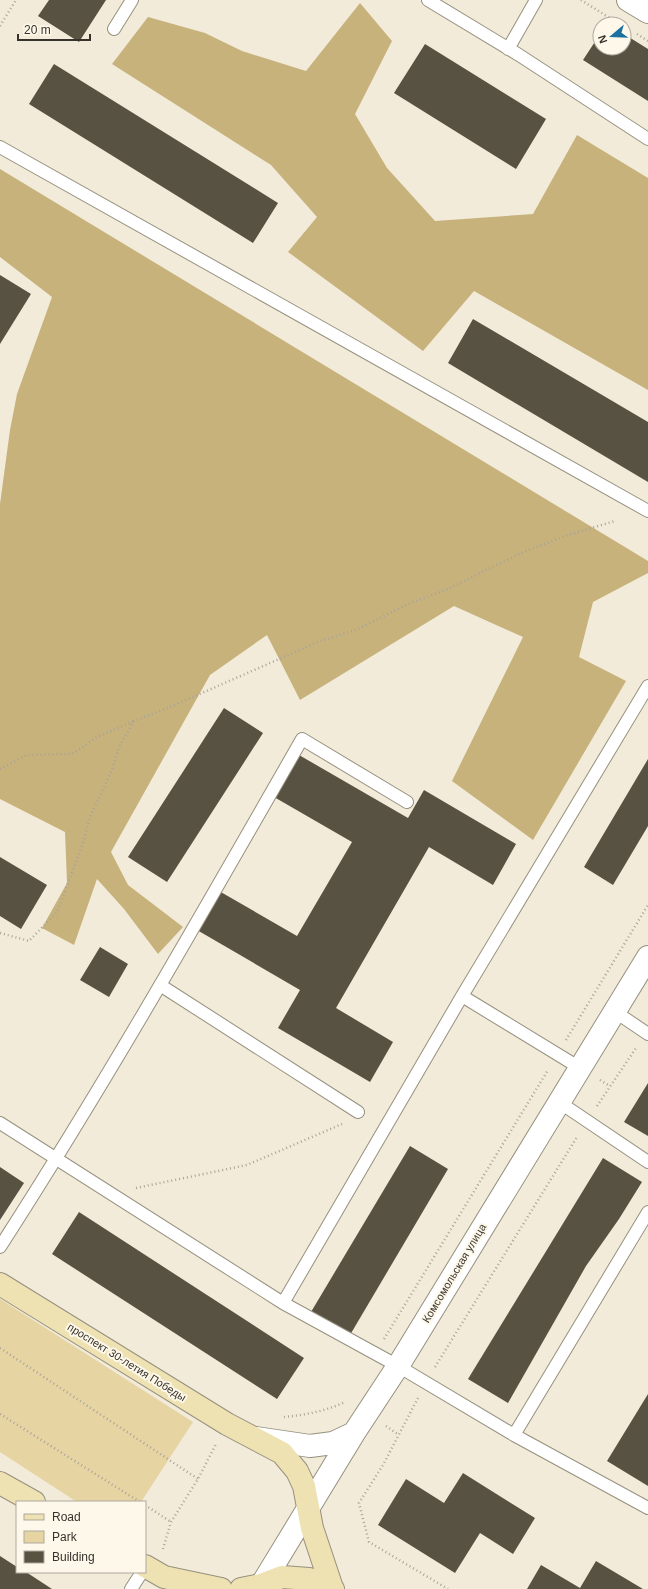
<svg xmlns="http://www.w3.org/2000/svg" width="648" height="1589" font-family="Helvetica,sans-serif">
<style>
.green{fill:#e6d4a3}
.forest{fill:#c7b27c}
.building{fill:#585243}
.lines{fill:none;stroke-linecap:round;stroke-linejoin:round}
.service-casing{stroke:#96907f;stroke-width:14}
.tertiary-casing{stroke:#96907f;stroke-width:24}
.secondary-casing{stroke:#96907f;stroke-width:24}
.path{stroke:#a9a496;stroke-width:2.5;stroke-dasharray:1 3;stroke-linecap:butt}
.service{stroke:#fff;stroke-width:12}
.tertiary{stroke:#fff;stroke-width:22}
.secondary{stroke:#eee1b2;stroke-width:22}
.labels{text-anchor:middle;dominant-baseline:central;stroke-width:4;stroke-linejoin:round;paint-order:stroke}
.street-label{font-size:11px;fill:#36332c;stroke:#fef8ea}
</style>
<rect width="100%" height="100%" fill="#f2ebd9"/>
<path class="green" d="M0,1299l193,123 -52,80h-64l-77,-50z"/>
<path class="forest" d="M360,3l32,38 -37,73 32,54 48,53 98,-7 44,-79 71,43v212l-174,-99 -51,60 -135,-99 29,-35 -46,-52 -159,-101 36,-47 57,16 37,18 64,20z
M0,169l648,392v12l-55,29 -14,55 47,24 -93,159 -81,-59 71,-144 -69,-31 -154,94 -33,-65 -57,40 -99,177 17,33 55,42 -25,27 -34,-45 -27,-30 -23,66 -32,-17 25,-45 -2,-51 -65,-33v-295l10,-74 7,-36 35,-97 -52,-40z"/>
<path class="building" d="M49,0h57l-27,42 -41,-26z
M600,34v14h24v-14l24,15v52l-65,-41z
M425,44l121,75 -30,50 -122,-76z
M54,64l224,139 -25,40 -224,-139z
M0,275l31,19 -31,50z
M473,319l175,103v60l-200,-119z
M224,708l39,25 -96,149 -39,-25z
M299,755l109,63 16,-28 92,54 -23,41 -64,-38 -93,161 57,34 -23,40 -92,-54 22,-38 -103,-60 22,-39 78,45 55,-94 -78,-45z
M648,759v67l-35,59 -29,-18z
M0,857l47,28 -26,44 -21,-13z
M100,947l28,17 -19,33 -29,-17z
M648,1083v53l-24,-14z
M410,1146l38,23 -98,166 -39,-23z
M603,1158l39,24 -23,37 -33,47 -78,137 -40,-24z
M0,1167l24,16 -24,37z
M79,1212l225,146 -27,41 -225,-145z
M648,1394v92l-41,-25z
M463,1473l72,45 -22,36 -33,-21 -25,40 -77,-48 28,-46 38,24z
M0,1556l17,11v5h9l26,17h-52z
M596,1561l47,28h-116l14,-24 39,23z"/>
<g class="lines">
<g class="service-casing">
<path id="service" d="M428,0l91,55 129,84
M114,29l18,-29
M508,49l28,-49
M0,147l648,364
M160,985l198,127
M462,996l118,72
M614,1011l34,23
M559,1102l89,60
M0,1123l283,180 179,-307 186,-310
M0,1247c107,-166 204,-337 302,-508l105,63
M283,1303l115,63 116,69 134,73
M514,1435l134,-223
M131,1589l11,-17"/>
</g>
<g class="tertiary-casing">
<path id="tertiary" d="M628,0l20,12
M256,1438l54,8 23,-3 21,-10
M259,1589l95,-156 44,-67 250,-409"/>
</g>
<g class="secondary-casing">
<path id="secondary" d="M0,1284l227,140 55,29 15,18 7,15 8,42 20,60
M0,1483l34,19
M145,1566l19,11 57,12
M241,1589l20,-4 21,-8 27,2 24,10"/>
</g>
<path class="path" d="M581,0l32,20
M0,26l16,-26
M637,34l11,7
M0,769l27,-14 45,-1 25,-17 37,-16
M0,933l29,8 28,-29 25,-66 8,-29 21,-45 8,-25 15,-26 36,-14 148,-65 40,-13 50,-25 40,-15 73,-36 47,-18 47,-14
M566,1040l82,-135
M600,1080l10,6
M597,1106l39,-58
M136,1188l111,-23 95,-41
M384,1339l164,-269
M0,1348l198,131
M435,1367l142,-230
M418,1398l-35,67 -24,38 10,39 79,47
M0,1414l140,88
M284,1417c21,-2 42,-6 61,-15
M386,1426l13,9
M145,1505l26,17
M163,1549l8,-27 27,-43 18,-35"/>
<use href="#service" class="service"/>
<use href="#tertiary" class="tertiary"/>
<use href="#secondary" class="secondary"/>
</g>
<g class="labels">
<g class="street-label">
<text transform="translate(454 1273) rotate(-59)">Комсомольская улица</text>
<text transform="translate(127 1362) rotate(32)">проспект 30-летия Победы</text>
</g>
</g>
<rect x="16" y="1501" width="130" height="72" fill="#fef8ea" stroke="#aea99e"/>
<rect x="24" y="1514" width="20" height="6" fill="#eee1b2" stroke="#aea99e"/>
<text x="52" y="1521" font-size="12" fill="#36332c">Road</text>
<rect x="24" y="1531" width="20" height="12" fill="#e6d4a3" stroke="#aea99e"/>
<text x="52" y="1541" font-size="12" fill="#36332c">Park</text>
<rect x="24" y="1551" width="20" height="12" fill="#585243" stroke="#aea99e"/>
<text x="52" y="1561" font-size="12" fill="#36332c">Building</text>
<g transform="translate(612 36) rotate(251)"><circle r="19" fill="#fef8ea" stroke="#aea99e"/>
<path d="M0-3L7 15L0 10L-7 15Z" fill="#1c71a1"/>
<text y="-6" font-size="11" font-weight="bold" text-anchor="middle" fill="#36332c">N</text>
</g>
<path d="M18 34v6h72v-6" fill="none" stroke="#36332c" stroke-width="2"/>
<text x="24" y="34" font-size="12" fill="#36332c" stroke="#fef8ea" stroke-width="3" paint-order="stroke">20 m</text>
</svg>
